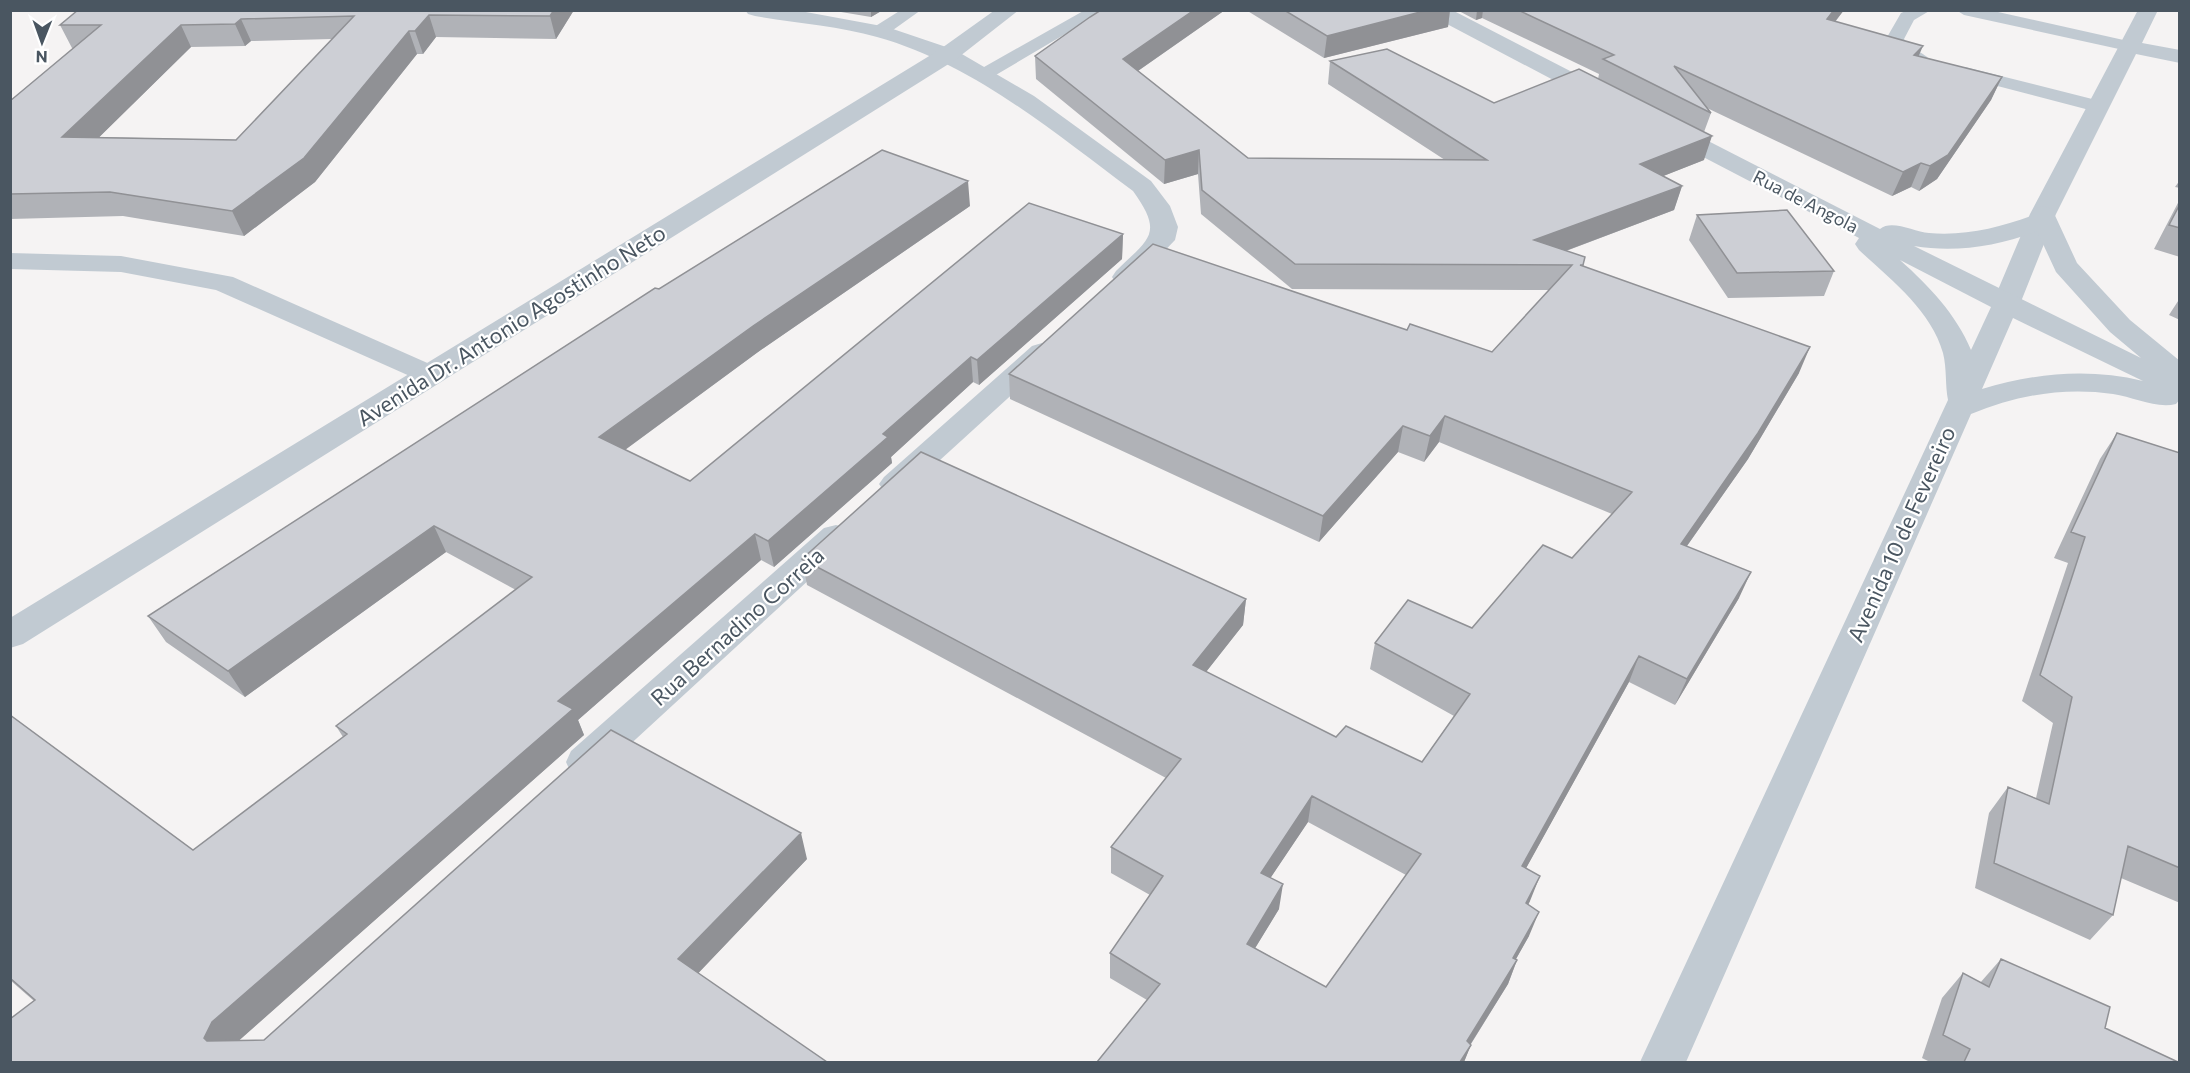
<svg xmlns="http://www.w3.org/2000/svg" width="2190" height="1073" font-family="Commissioner,sans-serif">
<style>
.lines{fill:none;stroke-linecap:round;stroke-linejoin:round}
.service{fill:#c1cad2;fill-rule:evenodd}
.minor{fill:#c1cad2;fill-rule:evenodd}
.tertiary{fill:#c1cad2;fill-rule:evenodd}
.wall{fill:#b0b2b7;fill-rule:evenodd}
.shaded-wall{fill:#909195}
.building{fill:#cdcfd5;stroke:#909195;stroke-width:1.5;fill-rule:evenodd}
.labels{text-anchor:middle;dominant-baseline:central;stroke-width:4.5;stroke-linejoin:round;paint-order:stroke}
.far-street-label{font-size:18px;fill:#4a5661;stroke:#fff}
.street-label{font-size:22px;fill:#4a5661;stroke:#fff}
</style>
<rect width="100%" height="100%" fill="#f5f3f3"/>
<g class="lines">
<path class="service" d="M901,10h20l-35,25h-12l-3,-4 3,-4z
M1085,10h21l-117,69h-12l-3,-4 3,-4z
M1908,10h23l-17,10 -10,19c9,13 19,12 27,22l-3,4c-19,5 -32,-12 -42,-26l15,-26z
M1956,10h33l139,31 6,1 3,4 -3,4 -6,1 -164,-36z
M1965,67l139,35 2,4 -2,4 -7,2 -138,-36 -3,-4 3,-4z"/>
<path class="minor" d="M745,10h50l92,17 68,23 79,46 117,85 19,25 8,21 -3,13 -41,43 -9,2 -9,-2 -4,-6 4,-6c32,-32 49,-36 17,-80 -80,-59 -159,-127 -256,-154 -38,-11 -83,-14 -122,-21l-7,-2z
M2138,10h20l-16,33 38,7v13l-44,-9 -80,160 -36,90 -4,6 -10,2 -10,-2 -4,-6 38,-90z
M10,253l111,3 112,21 208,92 5,6 -5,6 -10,3 -10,-3 -205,-91 -95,-18 -111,-3z
M1042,343l10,3 4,6 -4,6 -146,133 -11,4 -11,-4 -5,-7 5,-7 148,-131z
M836,525l12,3 4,8 -4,8 -249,229 -14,5 -14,-5 -5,-11 5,-11 253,-223z"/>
<path class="tertiary" d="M995,10h24l-64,50 -932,584 -13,4v-30l929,-568z
M1425,10h27l157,81 3,5 -3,5 -8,2 -8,-2 -165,-87z
M1669,123l8,2 203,104c12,-10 34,3 49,4 36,3 69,-5 102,-17l3,-7 9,-3 9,3 25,54 53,57 50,41v38l-4,5c-20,5 -42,-7 -63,-10 -49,-7 -96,1 -142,20l-285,648h-46l308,-662c-3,-15 -1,-31 -5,-47 -12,-43 -53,-74 -84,-103l-4,-6 4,-6 -198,-103 -4,-5 4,-5zM2037,231l19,41 54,60 31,26 -227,-112c42,7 84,0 123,-15zM1900,260l91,47 -20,43c-15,-36 -42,-64 -71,-90zM2013,318l130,63c-54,-13 -108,-8 -161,8z"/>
</g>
<path class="wall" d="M78,10h496l-18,29 -120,-2 -13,17h-6l-102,128 -71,54 -121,-20 -113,3v-118l64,-53h-2l-12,-23zM332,39l-96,101 -137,-3 92,-90 54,-1 6,-5z
M829,10h54l-12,7z
M1101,10h124l-87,61 110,87 197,2 -117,-76 2,-23 164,42 104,-24 1,-5 -117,-56 -6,2 -19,-10h387l-9,12 83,34 84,21 -11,23 -54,79 -18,12 -8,-4 -19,9 -185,-88 4,5 -7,19v28l-41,16 19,10 -8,24 -108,41 19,6 -2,9 216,107 -51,86 -61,87 52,52 -64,107 -46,-23 -103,186 4,33 -2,4 1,31 -13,23 1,1 -9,24 -37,60 -7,18h-367l50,-62 -37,-22v-25l40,-58 -39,-22v-26l55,-69 -359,-193 -5,-26 444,40 -3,26 -37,47 130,65 86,25 32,-46 -84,-47 5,-26 97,-15 100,-70 40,-44 -173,-72 -15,20 -26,-10 -79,90 -309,-143 -1,-25 398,-44 85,22 57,-62 -257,-1 -91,-75 -3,-40 -34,10 -128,-105 -1,-23zM1308,822l98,53 -80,112 -71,-39 24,-39 -9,-31z
M1246,10h204l-2,17 -124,31z
M2180,180v8l-5,-1z
M2180,199v58l-26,-8z
M970,206l-212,146 -133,98 65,31 433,-247 -1,25 -143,126 -6,-3 -82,75 1,6 -118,104 -13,-7 -183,160 6,15 -345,305h25l543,-181 -109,114 129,89h-817l24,-61 -24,-21v-265l183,135 150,-113 -7,-11 180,-136 -70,-38 -201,145 -79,-55 -18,-26 511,-327z
M1697,215l137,56 -10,25 -96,2 -39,-58z
M2180,298v22l-11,-5z
M2117,433l63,20v450l-59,-25 -8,37 -23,25 -115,-52 14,-75 19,-26 28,11 17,-75 -31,-22 46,-138 -14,-5 46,-99z
M2001,959l104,69 73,34h-248l-8,-4 20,-60 21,-25 17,10z"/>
<path class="shaded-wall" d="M554,10h20l-18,29 -6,-23z
M871,10h12l-12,7z
M1194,10h31l-103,72 1,-23z
M1428,10h22l-2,17 -124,31 3,-22z
M1477,10h6l-1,8 -6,2z
M1834,10h10l-25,32 8,-23z
M429,15l7,22 -13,17 -8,-23z
M241,19l10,22 -6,5 -10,-22z
M181,25l10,22 -116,114 -13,-24z
M409,31l8,23 -102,128 -71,54 -12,-25z
M1923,46l-10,23 1,-14z
M2002,77l-11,23 -54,79 -18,12 11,-25z
M1712,136l-8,24 -71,28 7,-24z
M1199,150l-1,24 -34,10 1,-24z
M1921,163l-10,24 -19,9 11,-24z
M968,181l2,25 -212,146 -151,111 -8,-26 154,-111z
M1682,186l-8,24 -146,55 6,-25z
M1123,234l-1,25 -143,126 -2,-25z
M1810,347l-11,26 -51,86 -78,111 11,-26z
M971,357l2,25 -82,75 1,6 -118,104 -6,-26 115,-107z
M1445,416l-6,26 -15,20 6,-26z
M1403,426l-5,26 -79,90 4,-26z
M434,526l12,26 -201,145 -17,-26z
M755,534l6,26 -183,160 6,15 -350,310 -27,-4 -3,-3 8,-16 346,-321z
M1751,572l-12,26 -64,107 12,-26z
M1246,599l-3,26 -52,66 2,-26z
M1639,656l-10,26 -116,210 9,-26z
M1312,796l-4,26 -51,76 4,-25z
M801,833l6,26 -119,125 -10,-25z
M1540,876l-10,25 -14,27 10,-25z
M1283,884l-4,25 -36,59 4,-24z
M1539,912l-10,24 -26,46 10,-24z
M1517,960l-9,24 -48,77 11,-16 -7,17h-5l8,-21z"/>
<path class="building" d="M78,10h476l-4,6 -121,-1 -14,16h-6l-105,127 -72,53 -122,-19 -100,2v-93l91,-76h-41zM354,16l-118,124 -174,-3 119,-112 54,-1 6,-5z
M1101,10h93l-71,49 125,99 239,2 -157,-99 57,-12 107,54 85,-34 133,67 -72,28 42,22 -148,54 51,17 -2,8h-3l230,82 -52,86 -77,111 70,28 -64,107 -48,-23 -117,210 18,10 -14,27 13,9 -26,46 4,2 -50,81 4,4 -11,17h-363l63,-78 -50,-31 53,-77 -52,-29 70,-88 -379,-200 119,-107 325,147 -53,66 143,72 10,-11 76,36 48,-68 -95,-51 33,-43 64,28 71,-83 29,13 60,-66 -187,-76 -15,20 -27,-10 -80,90 -314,-142 144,-130 254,86 3,-6 82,28 80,-87 -277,-1 -93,-74 -3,-40 -34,10 -130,-104 55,-39zM1312,796l109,58 -95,133 -79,-43 36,-60 -22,-11z
M1284,10h144l-101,26z
M1518,10h316l-7,9 96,27 -9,9 88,22 -54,78 -18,11 -9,-3 -18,9 -229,-106 37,47 -108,-54 11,-4z
M882,150l86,31 -215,145 -154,111 91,44 339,-278 94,31 -146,126 -6,-3 -88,77 5,3 -120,104 -13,-7 -197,167 15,8 -361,313 -8,16 3,3 57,-1 347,-310 190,103 -123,126 149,103h-817v-43l25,-19 -25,-22v-263l183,135 154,-116 -11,-8 196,-149 -98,-51 -206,145 -80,-55 507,-328 4,1z
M2180,204v24l-11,-3z
M1787,210l47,61 -97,2 -40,-58z
M2117,433l63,20v415l-52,-22 -15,69 -119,-52 14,-76 41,17 23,-107 -32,-22 45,-138 -14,-5z
M2001,959l109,48 -5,21 73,34h-214l6,-13 -27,-14 20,-62 26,14z"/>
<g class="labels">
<g class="far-street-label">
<text transform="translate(1806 201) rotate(27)">Rua de Angola</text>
</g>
<g class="street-label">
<text transform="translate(511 325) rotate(-32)">Avenida Dr. Antonio Agostinho Neto</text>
<text transform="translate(1901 534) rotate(-66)">Avenida 10 de Fevereiro</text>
<text transform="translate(737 626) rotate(-42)">Rua Bernadino Correia</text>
</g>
</g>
<rect width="2190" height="1073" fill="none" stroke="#4a5661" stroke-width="24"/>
<g transform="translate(42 42) rotate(181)" stroke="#ffffff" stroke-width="4.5" paint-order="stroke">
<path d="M0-4.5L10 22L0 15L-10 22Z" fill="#4a5661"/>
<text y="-9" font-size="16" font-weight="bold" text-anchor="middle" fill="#4a5661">N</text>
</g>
</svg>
